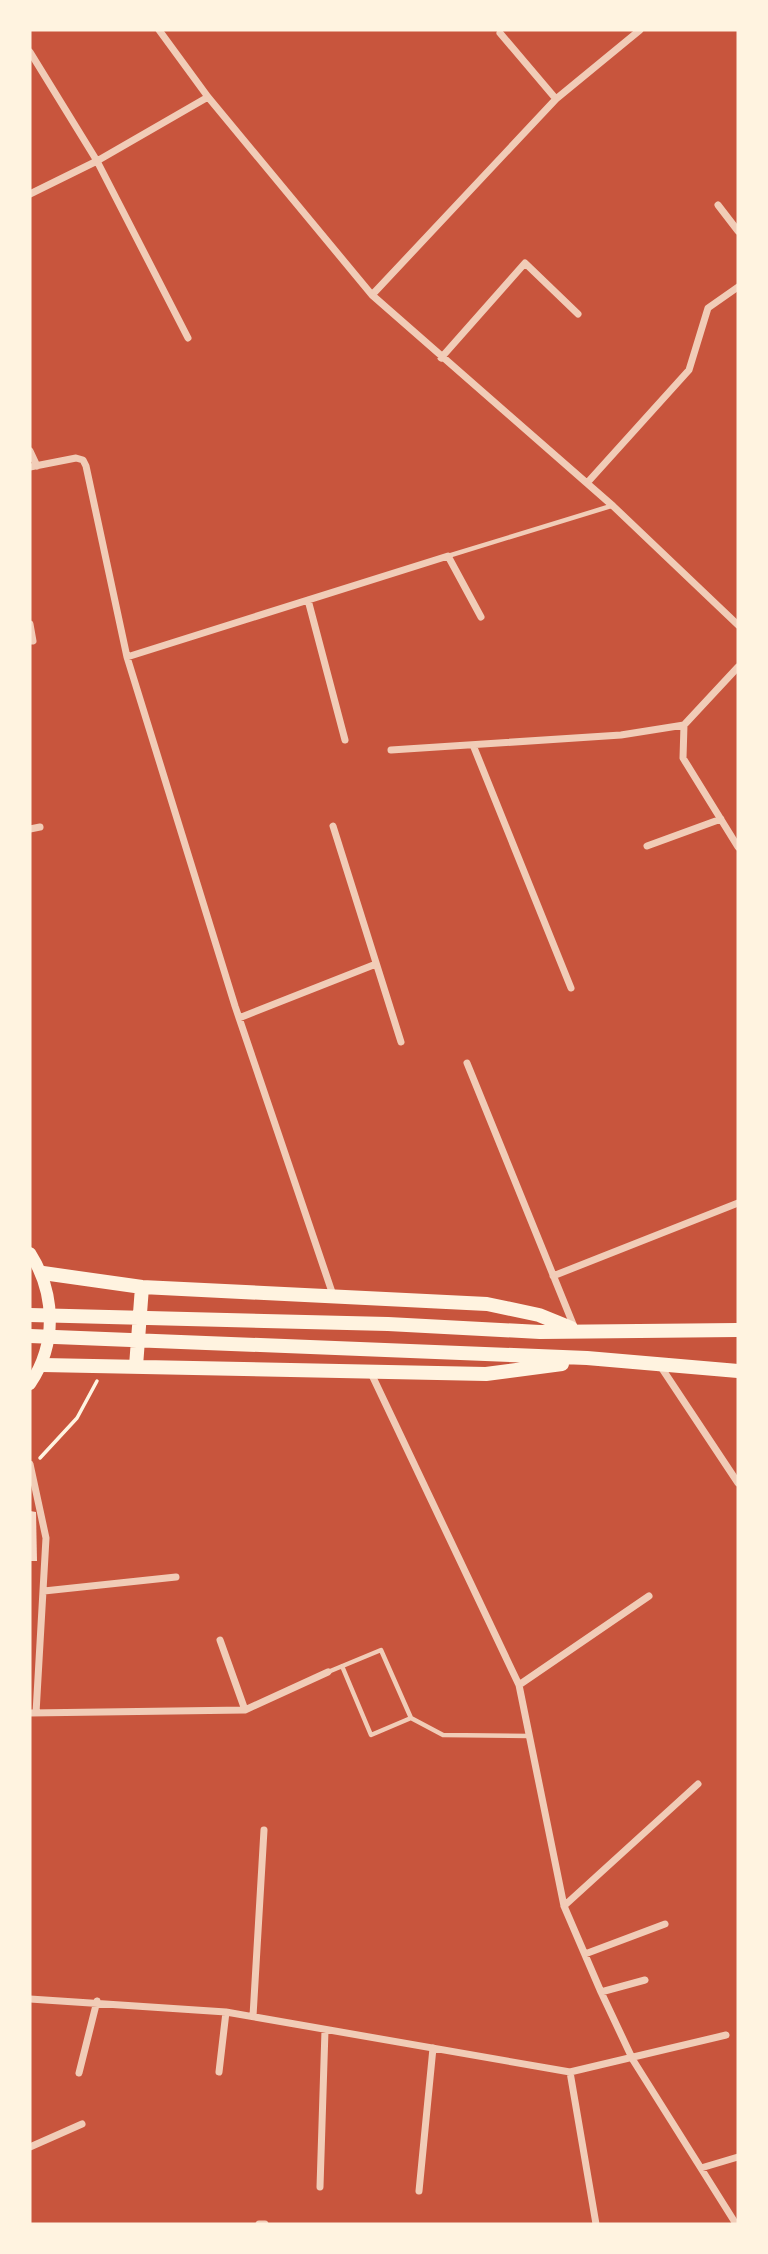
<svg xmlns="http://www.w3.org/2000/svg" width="768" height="2254" font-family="Overpass,sans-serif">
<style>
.building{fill:#f7dbc8}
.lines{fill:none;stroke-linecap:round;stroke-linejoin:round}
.path{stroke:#fff3e0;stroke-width:3.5}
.service{stroke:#f1ccb7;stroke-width:4.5}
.minor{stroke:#f1ccb7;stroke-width:7}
.secondary{stroke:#fff3e0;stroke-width:12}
.primary{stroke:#fff3e0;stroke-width:14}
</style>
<rect width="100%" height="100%" fill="#c8553d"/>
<path class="building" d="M30,1511l6,1 1,49h-7z"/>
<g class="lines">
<path class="path" d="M40,1458l37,-40 20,-37"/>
<path class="service" d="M448,556l163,-50
M342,1666l29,69 40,-17
M328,1672l53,-22 30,68 32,17 86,1"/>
<path class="minor" d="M159,30l49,67 164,198 241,211 125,119
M500,33l56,66
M30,52l67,109 111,-64
M30,194l67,-33 91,177
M718,205l20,26
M372,295l184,-196 84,-69
M441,358l84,-95 53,51
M30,451l7,15
M30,467l46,-9 7,2 3,6 41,191 108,349 98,289
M587,483l102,-113 19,-62 30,-21
M308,600l37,140
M30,624l3,17h-3
M127,657l321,-101 33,61
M738,667l-54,58 -1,33 55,89
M473,745l98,243
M391,750l230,-15 63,-10
M333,826l68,216
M30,829l10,-2
M647,846l74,-27
M239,1018l137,-54
M467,1063l108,266
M553,1276l185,-73
M659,1364l79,119
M370,1371l149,314 45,221 37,86 32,68 103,164
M30,1464l16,74 -10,175
M44,1591l132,-14
M220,1640l25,70
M519,1685l130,-89
M30,1713l215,-3 83,-38
M564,1906l134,-122
M585,1954l80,-30
M601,1992l44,-12
M30,1999l196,13 344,60 156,-37
M253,2016l11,-186
M219,2072l7,-60
M570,2072l26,152
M79,2073l18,-72
M30,2147l52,-23
M701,2168l37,-11
M320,2187l5,-157
M419,2191l14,-143
M259,2224h6"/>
<path class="secondary" d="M30,1253c26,41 27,91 0,131"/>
<path class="primary" d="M43,1273l99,14 345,17 52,11 32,13
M30,1315l358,9 152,8 198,-2
M30,1336l557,22 151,13
M43,1365l443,9 76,-10
M136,1366l6,-79"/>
</g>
<rect width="768" height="2254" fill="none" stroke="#fff3e0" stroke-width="63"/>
</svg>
